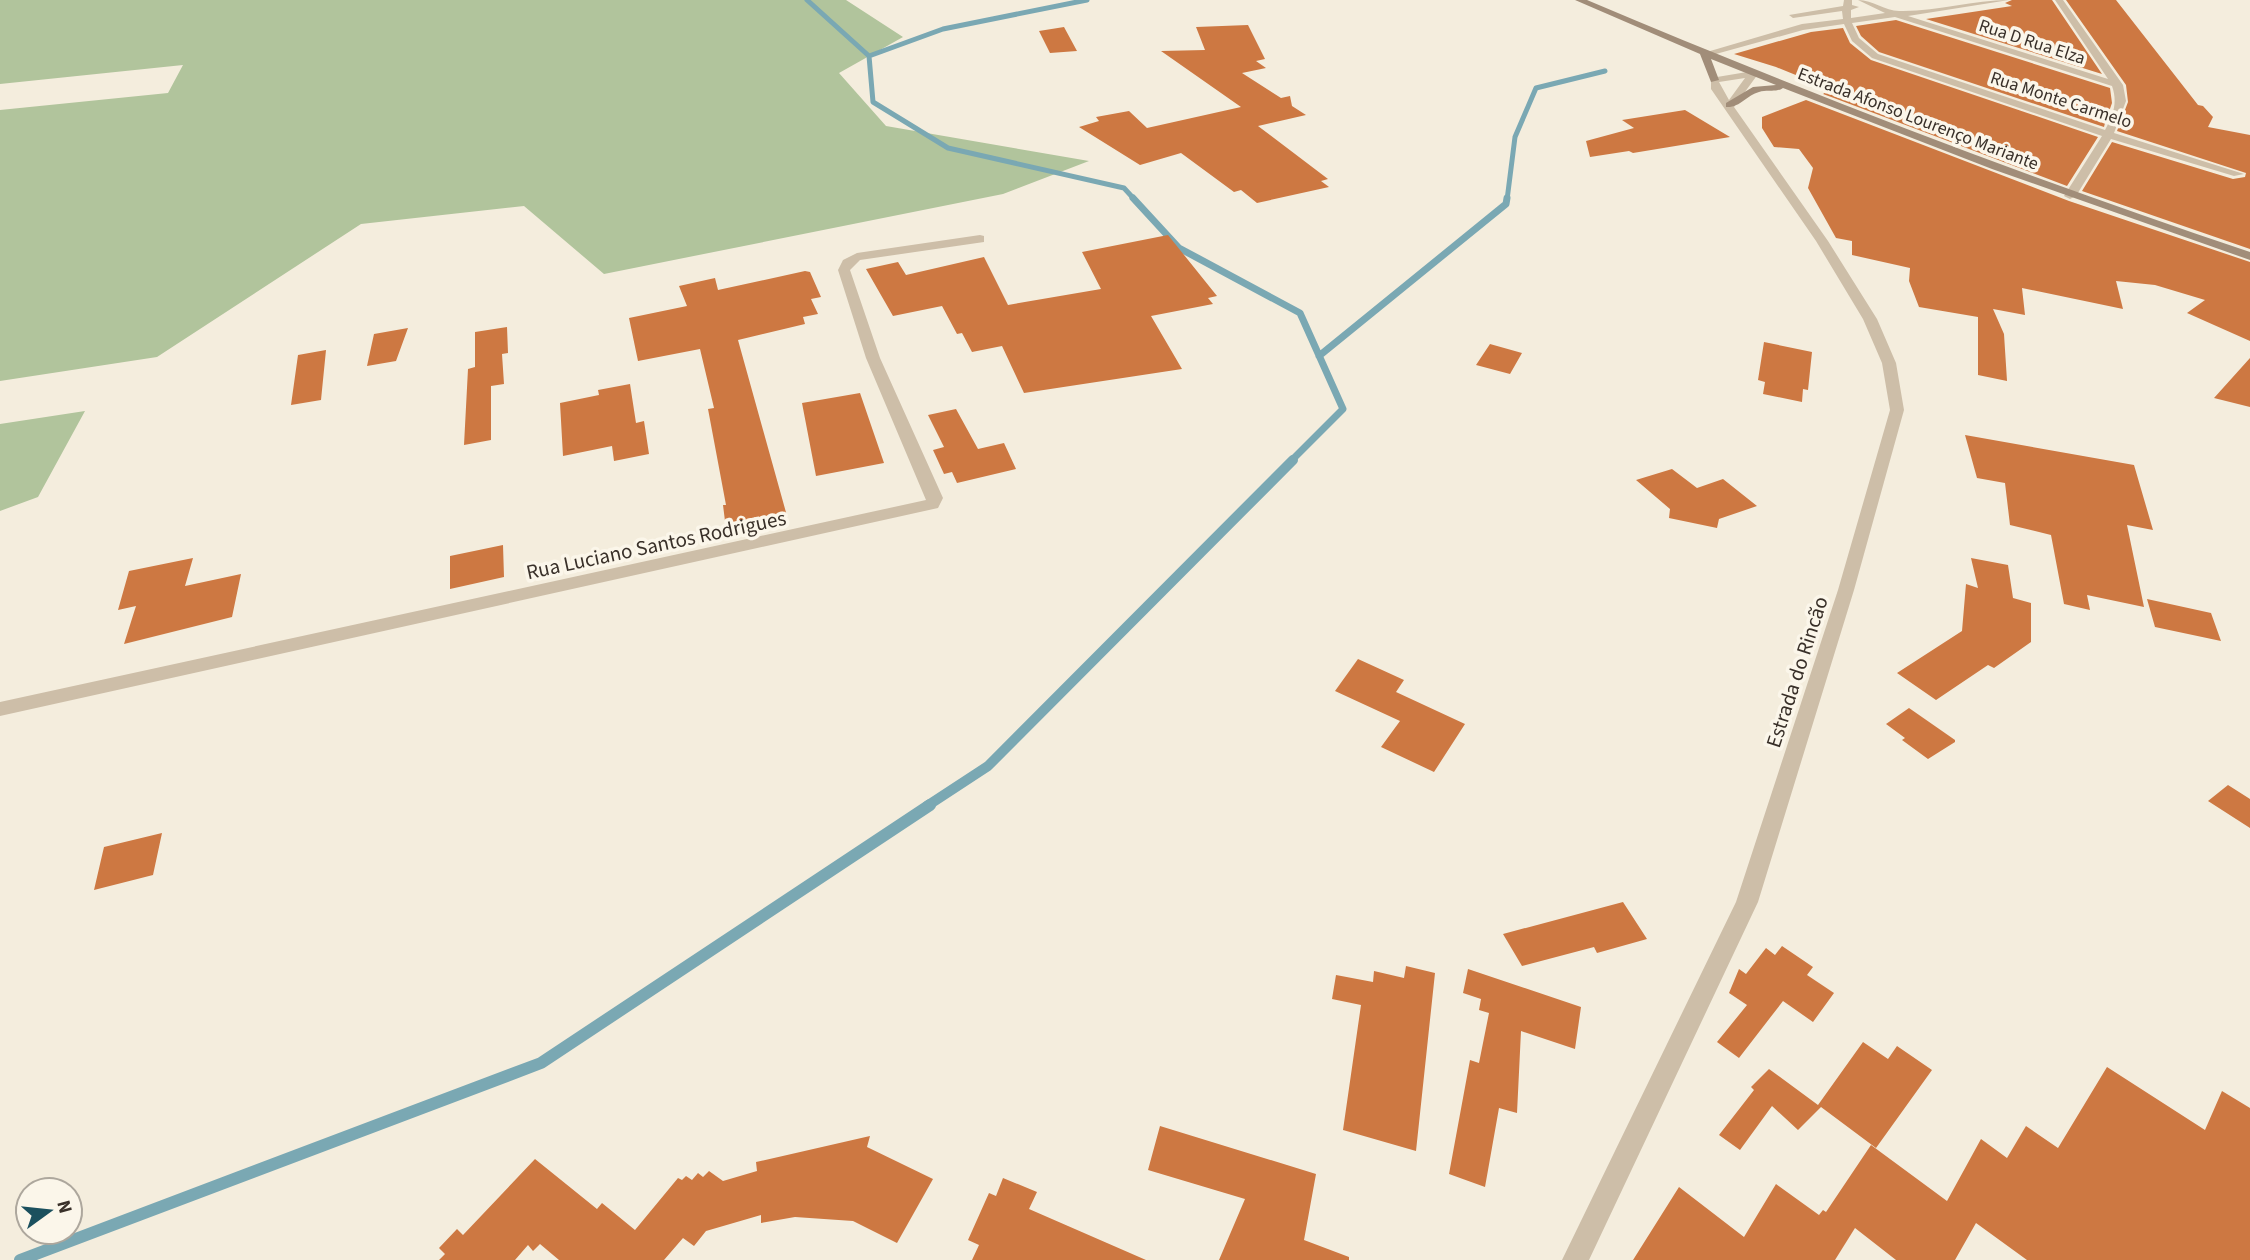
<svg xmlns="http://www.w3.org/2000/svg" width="2250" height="1260" font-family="'Source Sans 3',sans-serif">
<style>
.green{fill:#b1c49c}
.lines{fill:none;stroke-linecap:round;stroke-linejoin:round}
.stream-far3{stroke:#7aa8b3;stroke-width:5}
.stream-far2{stroke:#7aa8b3;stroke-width:7}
.stream-far1{stroke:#7aa8b3;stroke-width:10}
.stream{stroke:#7aa8b3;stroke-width:12}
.building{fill:#cd7842}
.minor{fill:#cdbea8;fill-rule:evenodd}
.tertiary{fill:#cdbea8;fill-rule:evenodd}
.secondary{fill:#a18d79;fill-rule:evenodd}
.labels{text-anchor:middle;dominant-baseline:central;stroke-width:7;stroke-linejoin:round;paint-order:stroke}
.far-street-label{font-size:18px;fill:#393029;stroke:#fbf6ea}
.street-label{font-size:21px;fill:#393029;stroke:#fbf6ea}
</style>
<rect width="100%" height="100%" fill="#f4eddd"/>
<path class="green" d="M0,0h846l57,37 -64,36 47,53 203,35 -86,33 -399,80 -80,-68 -163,18 -204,133 -157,24v-271l168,-17 15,-28 -183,19z
M85,411l-47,86 -38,14v-87z"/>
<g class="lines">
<path class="stream-far3" d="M807,0l62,56 4,46 75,46 176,40 11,12
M869,56l74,-27 144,-29
M1507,200l8,-63 21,-49 69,-17"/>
<path class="stream-far2" d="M1133,198l46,50 121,65 43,96 -52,52
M1319,356l187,-152 1,-6"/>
<path class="stream-far1" d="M927,806l61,-40 305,-306"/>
<path class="stream" d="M20,1260l521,-197 389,-258"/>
</g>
<path class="building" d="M2012,0h40l50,74 -176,-55 86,-13 -7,-3z
M2066,0h50l82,105 5,1 10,11 -5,10 42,8v114l-168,-58 30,-49 121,37 12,-2 1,-4 -129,-42 11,-29 -2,-17z
M1896,20l214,68 2,15 -7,20 -1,4 -225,-75 -18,-16 -5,-10z
M1248,25l17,34 -9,2 10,7 -24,5 39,25 9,-2 2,10 14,9 -48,11 70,53 -7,2 8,6 -72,16 -16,-13 -7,2 -53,-39 -41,12 -61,-38 20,-6 -3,-4 33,-6 18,17 94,-21 -80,-56 44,-1 -9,-23z
M1064,27l13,24 -27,2 -11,-22z
M1843,28l7,15 21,17 227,77 -31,49 -233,-88 -11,-4 7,-5 -54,-22 -42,-13 77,-22z
M1806,100l263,101 181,61v79l-63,-28 18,-13 -50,-15 -39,-4 7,28 -101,-21 3,27 -32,-6 11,25 3,47 -29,-6v-58l-59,-10 -10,-26 1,-13 -58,-13v-14l-16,-3 -28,-50 5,-20 -14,-19 -25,-2 -12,-19v-11z
M1685,110l45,27 -97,16 -4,-2 -39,6 -4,-16 48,-13 -12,-8z
M1168,235l49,61 -9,2 5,6 -62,12 31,53 -158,24 -22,-47 -30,6 -10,-19 -5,1 -15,-28 -49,10 -27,-47 32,-7 8,13 78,-18 24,48 93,-16 -19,-37z
M805,271l5,1 11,25 -10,2 7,15 -15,3 2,7 -67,16 49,176 -15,3 2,6 -11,2v2l-36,8 -4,-32h3l-18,-96 6,-1 -14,-59 -62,12 -9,-43 58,-12 -8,-20 36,-8 3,12z
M507,327l1,26 -6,1 2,30 -13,2v54l-27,5 4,-76 7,-2v-35z
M408,328l-12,33 -29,5 7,-32z
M1764,342l48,10 -4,38 -5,-1 -1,13 -39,-8 2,-12 -7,-2z
M1490,344l32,9 -12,21 -34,-9z
M326,350l-5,50 -30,5 7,-50z
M2250,358v49l-36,-9z
M630,384l6,39 8,-2 5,33 -35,7 -2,-15 -49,10 -3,-53 39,-8 -1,-5z
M860,393l24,70 -68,13 -14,-73z
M956,409l22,40 26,-6 12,26 -59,14 -5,-11 -8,2 -11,-24 11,-3 -16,-32z
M1965,435l169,30 19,65 -26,-5 17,82 -57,-12 3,15 -26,-6 -13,-69 -41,-10 -5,-42 -28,-5z
M1672,469l25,19 26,-9 34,27 -38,13 -2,9 -48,-10 1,-9 -34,-29z
M503,545l1,32 -54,12v-33z
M193,558l-8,28 56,-12 -9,43 -108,27 12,-38 -18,4 11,-39z
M1971,558l37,7 5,33 18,5v39l-37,26 -6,-3 -52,35 -39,-27 65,-42 4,-47 12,4z
M2147,599l64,14 10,28 -66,-14z
M1358,659l46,21 -8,12 69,32 -31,48 -53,-25 19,-26 -65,-30z
M1909,708l46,32v2l-27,17 -26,-19 3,-2 -19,-14z
M2228,785l22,14v29l-42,-27z
M162,833l-9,42 -59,15 10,-43z
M1623,902l24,37 -50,14 -3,-6 -72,19 -19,-32z
M1782,946l31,21 -6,8 27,18 -21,29 -30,-21 -44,57 -22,-16 30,-37 -18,-12 10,-24 7,5 20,-26 9,7z
M1406,966l29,7 -19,178 -73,-21 18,-125 -29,-6 4,-24 37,7 1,-11 30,7z
M1468,969l113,38 -6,42 -54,-18 -4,82 -18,-5 -14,79 -36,-13 21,-114 9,3 10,-50 -10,-3 2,-11 -18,-6z
M1863,1042l25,17 9,-13 35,24 -56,78 -55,-41 -23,23 -26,-24 -32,44 -21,-15 35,-45 -3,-3 18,-18 49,36z
M2107,1067l98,63 17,-39 28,17v152h-223l-51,-37 -21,37h-59l-41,-32 -20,32h-202l46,-73 65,50 32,-53 43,31 4,-5 3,2 45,-67 76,56 34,-62 26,19 19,-32 32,22z
M1160,1126l156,48 -12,66 45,17v3h-130l26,-61 -97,-29z
M870,1136l-3,11 66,32 -36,64 -44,-22 -58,-4 -34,6v-8l-55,16 -12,15 -11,-8 -19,22h-105l-19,-16 -7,7 -5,-6 -13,15h-76l6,-6 -6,-6 18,-19 6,6 72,-76 62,50 5,-6 33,27 43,-52 4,2 4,-4 6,4 6,-7 5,4 6,-6 14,10 34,-10 -1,-9z
M1003,1178l34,14 -8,17 117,51h-174l7,-15 -11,-5 21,-47 7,3z"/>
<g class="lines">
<path class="minor" d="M1844,0h8v5l7,2 -8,3v8l34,-5 -27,-13c15,0 27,11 41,11 37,1 73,-11 110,-11l-101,16 200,63 -53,-79h8l60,85 3,16 -12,32 130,41 -10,2 -123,-37 -35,57 -6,3 -6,-3 38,-60 -230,-78 -20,-17 -8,-17 -41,6 -98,27 -5,-3 102,-30 41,-5 -1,-8 -49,7 -4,-3 54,-9zM1895,17l217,69c6,17 1,29 -7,44l-227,-76 -19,-16 -7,-15z
M980,235l4,1v6l-124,18 -10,10 30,88 63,140 -5,10 -938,208v-14l926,-202 -60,-142 -28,-88 5,-10 14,-7z"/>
<path class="tertiary" d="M1753,71l5,3 -24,33 94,134 49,78 19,44 8,47 -50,180 -96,312 -169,358h-27l174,-358 102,-312 52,-180 -8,-47 -19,-44 -47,-78 -105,-152v-11zM1745,78l-16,22 -10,-18z"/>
<path class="secondary" d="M1575,0h12c218,92 438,177 663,252v8l-258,-91 -209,-81c-7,5 -15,1 -24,4 -12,3 -19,16 -33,15v-4l27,-16 23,-2 -65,-26 8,21 -8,2 -11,-28z"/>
</g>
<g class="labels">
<g class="far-street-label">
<text transform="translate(2032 42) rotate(18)">Rua D Rua Elza</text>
<text transform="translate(2061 100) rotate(18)">Rua Monte Carmelo</text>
<text transform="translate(1918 119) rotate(21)">Estrada Afonso Lourenço Mariante</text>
</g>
<g class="street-label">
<text transform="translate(656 545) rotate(-12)">Rua Luciano Santos Rodrigues</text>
<text transform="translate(1797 672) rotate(-72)">Estrada do Rincão</text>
</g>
</g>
<g transform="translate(49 1211) rotate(75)"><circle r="33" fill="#fbf6ea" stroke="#ada79d" stroke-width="2"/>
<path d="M0-5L12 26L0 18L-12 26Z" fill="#1b505e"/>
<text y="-10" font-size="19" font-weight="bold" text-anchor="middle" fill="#393029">N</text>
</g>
</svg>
